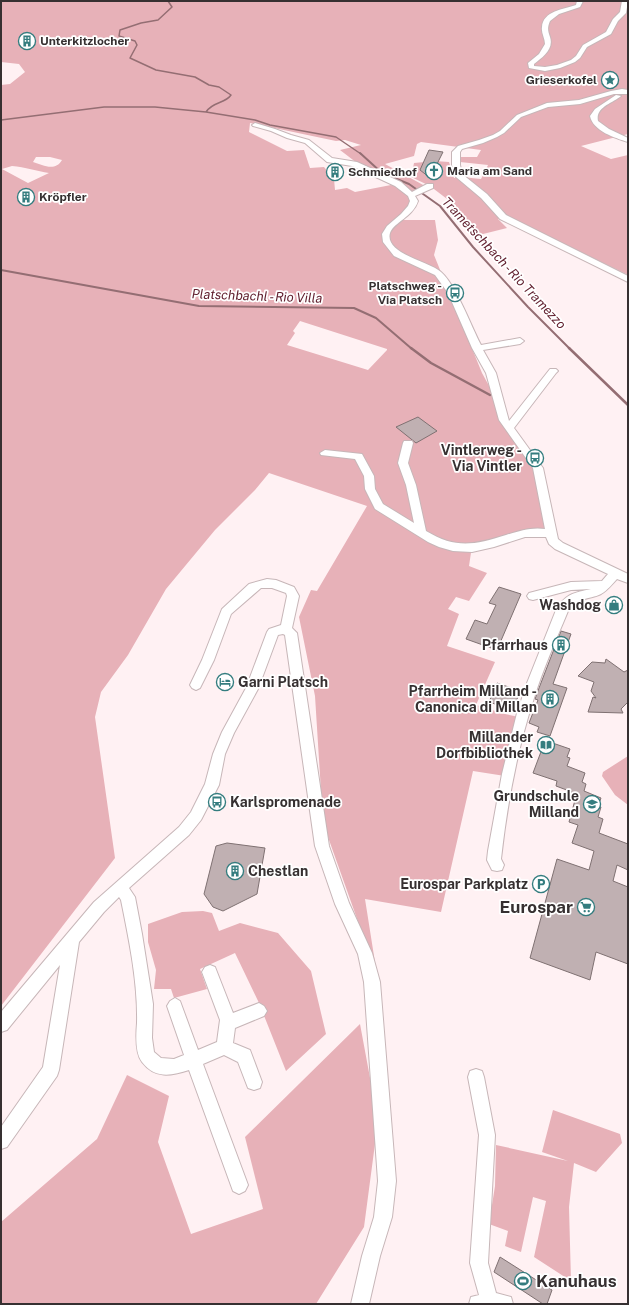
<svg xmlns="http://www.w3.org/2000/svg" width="629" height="1305" font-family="'Public Sans',sans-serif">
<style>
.green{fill:#e7b1b8;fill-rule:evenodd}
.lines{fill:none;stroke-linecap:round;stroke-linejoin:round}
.stream-far2{stroke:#946e73;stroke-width:1.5}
.stream-far1{stroke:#946e73;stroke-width:2}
.stream{stroke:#946e73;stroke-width:2.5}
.building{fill:#c0b0b2;stroke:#7f7172}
.minor-casing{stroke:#c7b6b8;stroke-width:2}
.minor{fill:#fff;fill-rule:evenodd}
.labels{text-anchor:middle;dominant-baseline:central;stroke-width:3.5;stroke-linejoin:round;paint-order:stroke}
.far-poi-label{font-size:12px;font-weight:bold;fill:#363031;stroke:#fff;text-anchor:start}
.far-water-label{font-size:13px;font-style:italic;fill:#622130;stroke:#fff}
.poi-label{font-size:14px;font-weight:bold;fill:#363031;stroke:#fff;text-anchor:end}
.near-poi-label{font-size:17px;font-weight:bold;fill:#363031;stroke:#fff;text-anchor:end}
</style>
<rect width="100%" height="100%" fill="#fff1f3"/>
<path class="green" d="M1,1h627v133l-47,12 30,13 17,-4v120l-123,-60 -7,4 9,9 -28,7 -32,-30 4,-3 -21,-16 -23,-11 5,-2 2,-10 21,-2 14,1 5,16c9,-2 17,0 27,1l7,-14 -28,-3v-5h17l4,-7 -60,-8 -4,2 -3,12 -29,8 40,22 -14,6 -54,-29 -17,-13 21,-5 -16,-5 -9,1 -86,-18 -1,9 38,19 17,-1 6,18 14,-1 10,12 1,11 12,-2 8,4 36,-7 6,1 12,9 1,9 -7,16h32l3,20 -4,15 48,118 54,99 9,57 -73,17 -3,20 18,7 -18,28 -13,-4 -8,12 11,5 -12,32 48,16 -19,43 29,9 14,3 -14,59 -32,-5 -32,141 -76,-13 12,76 -54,-152 -8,-127 -16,-79 12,-27 6,1 50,-85 -98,-33 -14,17 -40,40 -49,59 -38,66 -27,37 -6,25 20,141 -114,148v-921l9,-1 15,-12 -6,-8 -18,-2zM36,157h14l12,3c-7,12 -19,5 -29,2zM12,166c13,1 25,5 37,7l-21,10 -26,-14zM300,321l87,28v1l-19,20 -81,-25 8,-12 -2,-2z
M628,756v49l-13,-10 -13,-19 1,-4z
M203,911l9,2 7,18 21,-8 38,10 33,38 15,63 -40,37 -27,-68 -24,-50 -35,16 7,20 -33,9 -3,-9h-17l2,-19 -8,-28v-18l34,-12z
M360,1024l18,97 -14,106 -48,77h-315v-82l96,-83 30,-64 42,21 -11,46 33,92 72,-25 -18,-72z
M553,1110l67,24 2,9 -26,29 -22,-9 -5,44 2,74 -37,-24 12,-56 -13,-4 -12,55 -16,-6 3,-15 -19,-7 6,-38 1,-41 72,16 -26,-9z"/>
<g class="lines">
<path class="stream-far2" d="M168,1l4,6 -14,13 -17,3 -21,7 -1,6 16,5 2,4 -7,13 26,12 39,7 14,8 10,2 12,8c-6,9 -18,6 -25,17
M1,120l103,-13h51l51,5 49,8 15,5 66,12 25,17"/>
<path class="stream-far1" d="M360,153l22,20 27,11 31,22 33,41 55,60 42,42
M1,270l198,36 155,2 22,10 36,31"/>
<path class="stream" d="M411,348l20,15 59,32
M569,348l59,57"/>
</g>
<path class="building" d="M429,150l14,2 -11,22 -2,-1 -1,4 -9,-7z
M418,417l19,14 -21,12 -20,-16z
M499,587l22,7 -24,56 -31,-11 9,-19 12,4 9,-19 -7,-2z
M561,631l10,3 -18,50 14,4 -17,48 -13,-4 2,-5 -10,-4 9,-23 -3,-1 4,-11z
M606,659l18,13 4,-2v32l-7,7 2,4 -35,-1 5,-15 3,1 -5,-7 3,-9 -16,-6 14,-14 13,1z
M497,683l23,8 -7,19 -24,-8z
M541,739l29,10 -3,8 3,1 -3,8 18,7 -3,9 4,2 -2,7 17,7 -3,8 3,1 -3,10 5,2 -4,14 29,11v26l-11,-5 -4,16 15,6v77l-32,-12 -6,28 -60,-22 27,-99 32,11 5,-19 -22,-8 6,-18 -9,-3 6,-22 -5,-1 2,-7 -16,-6 1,-5 -24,-8 9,-24 -4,-2z
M227,843l38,5 -8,46 -34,17 -10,-4 -9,-13 12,-48z
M500,1257l52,33 -5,14h-4l-49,-32z"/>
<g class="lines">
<g class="minor-casing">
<path id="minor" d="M577,1h6l-3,6 -21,7 -9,7c-3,7 -2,10 0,16 4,12 -7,20 -16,27v2l11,1 12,-2 14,-5 5,-4 7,-11 23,-13 7,-13 7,-7 2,-11h6l-2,12 -8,8 -7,13 -24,13 -7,11 -5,4 -15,6 -15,3 -16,-3 -1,-5 11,-9 6,-10c0,-6 -4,-11 -3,-17 1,-16 22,-18 34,-22z
M622,89l6,1v4h-14l-34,10 -32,3 -27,10 -17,16 -7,4 -14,6 -21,6 -2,3v13l2,9 25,20 19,21 122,61v6l-128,-63 -19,-21 -25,-21 -4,-12v-13l6,-6 21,-6 14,-5 7,-4 17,-16 30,-12 32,-3 32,-9z
M616,95l5,1c-8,7 -26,11 -23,25l11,8 19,9v4c-13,-4 -35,-11 -38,-26l5,-7z
M255,123l20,6 16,6 18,5 23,18 25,4 44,20 11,10 15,-8h6v4l-18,8 3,5c-5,16 -24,21 -28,32 -6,21 41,29 51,39 15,13 30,54 40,73l39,-7 4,3 -4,3 -37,6 13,23 13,48 41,-52h6l2,2 -2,2 -42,55 29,40 15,71 5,4 65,31v9l-11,-4c-5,5 -9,11 -16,15 -12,6 -26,3 -33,17 -12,29 -25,58 -34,87 -17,52 -27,107 -33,161l3,6 -2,5 -5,1 -5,-1 -5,-10 1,-9 14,-77 15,-61 10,-30 29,-73c10,-17 18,-17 35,-21l-20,1 -38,10 -4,-1 -2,-3 2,-3 42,-11 31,-1 6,-7 -53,-25 -6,-5 -3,-7h-21l-31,10 -22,5 -19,-1 -14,-4 -11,-5 -53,-33 -10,-20 -1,-13 -9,-17 -34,-4 -1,-2 5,-3 37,4 12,22 1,13 8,15 31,19 -8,-38 -8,-22 5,-20 1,-2h8l1,2 -5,20 8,22 10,46c30,18 48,14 80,4 14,-4 25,-8 39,-6l-12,-61 -34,-48 -13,-47 -14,-25 -24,-55 -13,-18 -41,-19 -11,-14 -1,-8 5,-8 14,-12 7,-8 2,-5 -2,-5 -13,-10 -43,-20 -25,-4 -22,-19 -18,-5 -16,-7 -18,-5 -1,-1z
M267,579l9,1 18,7 5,9 -7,32 5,5 32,213 20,57 23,50 8,29 16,199 -4,36 -12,39 -11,48h-18l11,-48 12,-39 4,-36 -14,-199 -6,-28 -23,-50 -20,-58 -30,-211 -2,-1 -5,1 -20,54 -24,44 -9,21 -6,31 -18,35 -12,15 -60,53 6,9 7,37 11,70 -1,34 2,14 7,6 13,1 10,-4 -17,-49 3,-5 5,-3 5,3 18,49 19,-8 3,-22 -18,-48 3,-5 5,-2 5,2 18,46 26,-10 5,3 3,5 -3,5 -29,12 -2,15 17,7 12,32 -2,6 -6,2 -6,-2 -10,-26 -14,-7 -21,9 45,121 -3,6 -6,3 -6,-3 -44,-121c-18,6 -34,9 -47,-8 -7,-9 -6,-27 -5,-39 1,-41 -8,-83 -16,-123l-2,-3 -15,15 -25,30 -20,128 -2,6 -50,71 -6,2v-22l42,-60 17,-102 -53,65 -6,2v-20l93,-110 85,-75 12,-15 14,-28 8,-30 9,-22 24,-44 21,-56 2,-3 12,-4 6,-29 -1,-3 -14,-5h-11l-30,26 -17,46 -14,28 -4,2 -4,-2 -2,-3 12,-25 20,-51 27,-25z
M476,1069l6,2 2,6 11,58 -7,128 8,30 15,4 2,7h-44l2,-7 8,-2 -9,-32 9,-128 -11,-58 2,-6z"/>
</g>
<use href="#minor" class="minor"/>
</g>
<defs>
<g id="building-ring" transform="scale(0.9)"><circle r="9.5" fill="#fff" stroke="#347d7f" stroke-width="1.5"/><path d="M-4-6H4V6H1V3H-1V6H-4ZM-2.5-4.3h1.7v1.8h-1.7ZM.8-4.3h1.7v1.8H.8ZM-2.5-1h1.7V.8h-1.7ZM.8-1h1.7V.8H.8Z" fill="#347d7f"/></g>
<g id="sight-ring" transform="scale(0.9)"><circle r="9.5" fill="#fff" stroke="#347d7f" stroke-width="1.5"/><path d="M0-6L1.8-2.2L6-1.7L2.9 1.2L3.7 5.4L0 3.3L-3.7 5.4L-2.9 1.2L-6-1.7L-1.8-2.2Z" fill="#347d7f"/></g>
<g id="church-ring" transform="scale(0.9)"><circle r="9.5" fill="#fff" stroke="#347d7f" stroke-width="1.5"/><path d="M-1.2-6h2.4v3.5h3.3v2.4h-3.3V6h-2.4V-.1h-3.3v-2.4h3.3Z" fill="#347d7f"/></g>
<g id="bus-ring" transform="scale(0.9)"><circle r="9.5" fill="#fff" stroke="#347d7f" stroke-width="1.5"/><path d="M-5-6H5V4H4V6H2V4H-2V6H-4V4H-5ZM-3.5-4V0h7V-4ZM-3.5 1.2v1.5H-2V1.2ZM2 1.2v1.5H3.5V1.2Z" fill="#347d7f"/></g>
<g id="shop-ring" transform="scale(0.9)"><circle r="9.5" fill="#fff" stroke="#347d7f" stroke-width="1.5"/><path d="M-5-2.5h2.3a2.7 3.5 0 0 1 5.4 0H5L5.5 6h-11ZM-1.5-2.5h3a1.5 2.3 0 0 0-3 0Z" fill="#347d7f"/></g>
<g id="hotel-ring" transform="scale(0.9)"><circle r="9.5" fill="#fff" stroke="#347d7f" stroke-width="1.5"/><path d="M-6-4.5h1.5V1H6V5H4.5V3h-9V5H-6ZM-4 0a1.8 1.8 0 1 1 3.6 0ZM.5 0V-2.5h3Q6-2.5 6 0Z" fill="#347d7f"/></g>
<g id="library-ring" transform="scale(0.9)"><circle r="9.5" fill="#fff" stroke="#347d7f" stroke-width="1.5"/><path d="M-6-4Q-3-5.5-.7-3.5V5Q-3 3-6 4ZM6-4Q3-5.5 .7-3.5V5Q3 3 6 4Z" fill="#347d7f"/></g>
<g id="school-ring" transform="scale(0.9)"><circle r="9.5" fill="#fff" stroke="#347d7f" stroke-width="1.5"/><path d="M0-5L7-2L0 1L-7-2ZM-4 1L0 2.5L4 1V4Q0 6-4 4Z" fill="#347d7f"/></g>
<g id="parking-ring" transform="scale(0.9)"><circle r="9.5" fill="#fff" stroke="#347d7f" stroke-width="1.5"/><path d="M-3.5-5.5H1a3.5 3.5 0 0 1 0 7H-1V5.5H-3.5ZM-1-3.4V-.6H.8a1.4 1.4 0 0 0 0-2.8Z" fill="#347d7f"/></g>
<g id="supermarket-ring" transform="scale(0.9)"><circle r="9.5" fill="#fff" stroke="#347d7f" stroke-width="1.5"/><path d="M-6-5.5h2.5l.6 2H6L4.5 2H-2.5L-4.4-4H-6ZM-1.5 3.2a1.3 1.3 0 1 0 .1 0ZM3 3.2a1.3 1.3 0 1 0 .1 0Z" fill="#347d7f"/></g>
<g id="stadium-ring" transform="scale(0.9)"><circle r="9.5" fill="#fff" stroke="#347d7f" stroke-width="1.5"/><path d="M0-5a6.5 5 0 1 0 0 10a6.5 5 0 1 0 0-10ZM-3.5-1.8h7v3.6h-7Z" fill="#347d7f"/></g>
</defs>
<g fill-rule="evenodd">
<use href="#building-ring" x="27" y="41"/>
<use href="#sight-ring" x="610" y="80"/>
<use href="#church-ring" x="434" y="171"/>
<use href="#building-ring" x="335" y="172"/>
<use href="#building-ring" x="26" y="197"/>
<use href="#bus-ring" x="455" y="293"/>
<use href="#bus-ring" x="535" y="458"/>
<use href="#shop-ring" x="614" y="605"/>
<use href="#building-ring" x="561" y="645"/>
<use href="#hotel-ring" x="225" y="682"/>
<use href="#building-ring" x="550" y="699"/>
<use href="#library-ring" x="546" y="745"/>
<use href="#bus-ring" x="217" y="802"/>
<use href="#school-ring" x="592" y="804"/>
<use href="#building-ring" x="235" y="871"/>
<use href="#parking-ring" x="541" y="884"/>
<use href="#supermarket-ring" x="586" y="907"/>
<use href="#stadium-ring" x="523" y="1281"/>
</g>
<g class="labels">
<g class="far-poi-label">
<text x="40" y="41">Unterkitzlocher</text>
<text x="597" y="80" text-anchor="end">Grieserkofel</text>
<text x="447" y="171">Maria am Sand</text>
<text x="348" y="172">Schmiedhof</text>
<text x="39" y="197">Kröpfler</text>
<text x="442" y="286" text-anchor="end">Platschweg -<tspan x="442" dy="14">Via Platsch</tspan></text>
</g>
<g class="far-water-label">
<text transform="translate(504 263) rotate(47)">Trametschbach - Rio Tramezzo</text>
<text transform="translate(257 296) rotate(2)">Platschbachl - Rio Villa</text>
</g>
<g class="poi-label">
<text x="522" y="450">Vintlerweg -<tspan x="522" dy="16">Via Vintler</tspan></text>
<text x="601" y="605">Washdog</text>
<text x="548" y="645">Pfarrhaus</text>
<text x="238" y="682" text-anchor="start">Garni Platsch</text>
<text x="537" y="691">Pfarrheim Milland -<tspan x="537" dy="16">Canonica di Millan</tspan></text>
<text x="533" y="737">Millander<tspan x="533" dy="16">Dorfbibliothek</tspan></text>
<text x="579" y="796">Grundschule<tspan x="579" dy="16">Milland</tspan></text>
<text x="230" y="802" text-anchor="start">Karlspromenade</text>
<text x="248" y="871" text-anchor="start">Chestlan</text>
<text x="528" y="884">Eurospar Parkplatz</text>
</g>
<g class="near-poi-label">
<text x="573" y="907">Eurospar</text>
<text x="536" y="1281" text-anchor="start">Kanuhaus</text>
</g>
</g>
<rect width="629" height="1305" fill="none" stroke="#363031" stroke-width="4"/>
</svg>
